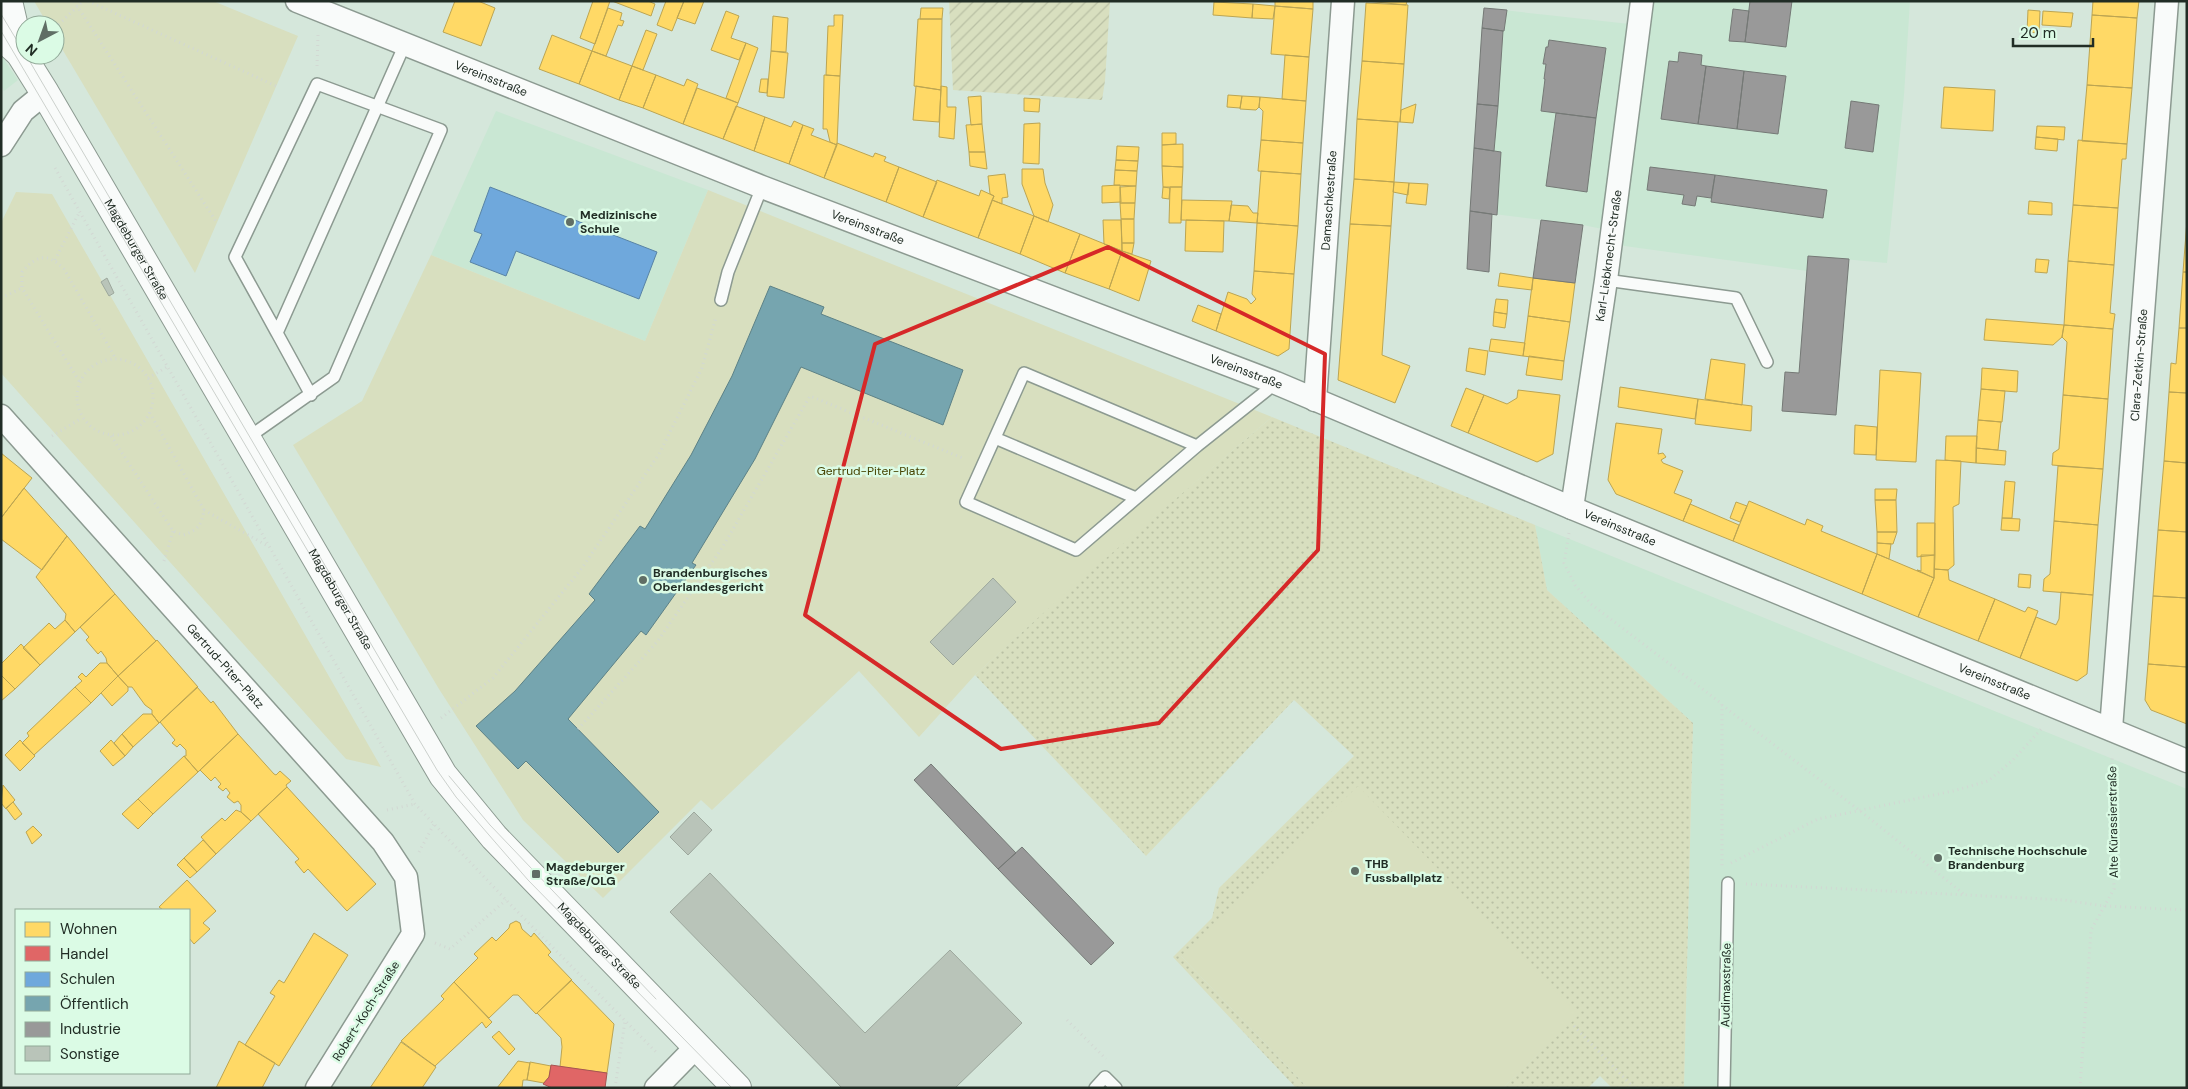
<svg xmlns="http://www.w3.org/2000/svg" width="2188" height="1089" font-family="'DM Sans',sans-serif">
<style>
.built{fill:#c9e7d3}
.grass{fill:url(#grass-dots)}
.park{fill:#d8dfbf}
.garden{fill:url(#garden-furrows)}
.homes{fill:#ffd966;stroke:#bca552}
.shops{fill:#e06666;stroke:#a75552}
.schools{fill:#6fa8dc;stroke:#5883a5}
.public{fill:#76a5af;stroke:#5c8186}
.industry{fill:#999;stroke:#757976}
.building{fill:#b9c4b9;stroke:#9da89d}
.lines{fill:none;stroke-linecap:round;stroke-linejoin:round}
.lane-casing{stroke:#8c9a91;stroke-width:14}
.street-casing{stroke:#8c9a91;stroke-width:25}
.secondary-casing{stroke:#8c9a91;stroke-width:30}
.path{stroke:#d2d8d3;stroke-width:3;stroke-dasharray:1 4;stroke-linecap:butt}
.lane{stroke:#f9fbfa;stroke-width:11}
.street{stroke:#f9fbfa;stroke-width:22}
.secondary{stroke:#f9fbfa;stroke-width:28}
.tram{stroke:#ccd1cd;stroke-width:1}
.marked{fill:none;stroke:#d62828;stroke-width:4;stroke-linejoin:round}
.poi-dot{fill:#606e65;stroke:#dbfbe5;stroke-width:2}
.labels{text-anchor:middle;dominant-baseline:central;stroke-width:5;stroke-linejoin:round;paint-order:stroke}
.street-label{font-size:12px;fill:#212d25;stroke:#dbfbe5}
.poi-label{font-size:12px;font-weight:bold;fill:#212d25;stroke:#dbfbe5;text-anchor:start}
.park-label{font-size:12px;fill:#464302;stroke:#dbfbe5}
</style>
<defs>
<pattern id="grass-dots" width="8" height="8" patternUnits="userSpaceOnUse" patternTransform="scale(1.25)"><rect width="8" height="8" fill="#d8dfbf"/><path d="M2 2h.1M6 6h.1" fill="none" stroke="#b9c0a4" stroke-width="1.8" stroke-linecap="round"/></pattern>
<pattern id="garden-furrows" width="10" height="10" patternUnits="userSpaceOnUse" patternTransform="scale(1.25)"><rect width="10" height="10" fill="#d8dfbf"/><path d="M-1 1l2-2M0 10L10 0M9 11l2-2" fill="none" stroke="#b9c0a4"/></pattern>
</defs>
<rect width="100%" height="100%" fill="#d5e7db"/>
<path class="built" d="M1642,1h268l-6,94 -17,168 -78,-7 -2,15 -197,-27 2,-13 -29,-6 -113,-14 14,-203 155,17z
M1,55l17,25 -14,11 -3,-5z
M496,111l212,79 -63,151 -214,-86z
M1535,525l652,264v299h-503l9,-365 -146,-133z"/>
<path class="grass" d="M1272,417l263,108 12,65 146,133 -9,365h-72l-12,-12 -12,12h-85l75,-73 -397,-59 127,132h-12l-123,-131 39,-39 7,-30 135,-132 -60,-56 -148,156 -171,-181 97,-89z"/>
<path class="park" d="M34,1h179l85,35 -103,237 -140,-236v-12h-7z
M708,190l564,227 -200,170 -97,88 -56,62 -60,-66 -147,139 -11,-10 -98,98 -80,-78 -84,-131 -146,-244 69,-44 69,-146 214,86z
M16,192l36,2 329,573 -35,-8 -345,-386v-150z
M1358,786l221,229 -76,73h-195l-127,-132z"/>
<path class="garden" d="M949,1h161l-5,80 -3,19 -149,-10z"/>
<path class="homes" d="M455,1h23l17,7 -14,38 -38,-14z
M593,1h17l-15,43 -15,-6z
M612,1h36l7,3 -4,12z
M666,1h18l-12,30 -15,-6z
M684,1h20l-9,23 -18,-6z
M1275,1h38v8l-38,-3z
M1366,1h41l-1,4z
M2093,1h46l-2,17 -45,-3z
M1214,2l39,2 -1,14 -39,-3z
M1366,3l42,2 -4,59 -42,-3z
M1253,4l22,2 -2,13 -21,-1z
M1275,6l38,3 -4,48 -38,-3z
M608,8l14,5 -2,7 4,1 -2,5 -4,-1 -12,31 -14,-5z
M921,8h22l-1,11h-22z
M2028,10l12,1 -1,22 -12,-1z
M726,11l13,5 -8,22 15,5 -7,17 -28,-10z
M2043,11l30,2 -2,14 -29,-2z
M834,15h9l-3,61 -14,-1 2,-49h6z
M2092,15l45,3 -5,70 -45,-3z
M773,16l15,2 -2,34 -15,-1z
M918,19h24l-1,71 -27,-4z
M646,30l11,4 -14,36 -11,-4z
M552,35l40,16 -13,33 -40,-15z
M746,43l12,5 -20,55 -12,-5z
M592,51l40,15 -13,34 -40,-16z
M771,51l17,2 -4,45 -17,-2z
M1285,55l24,2 -3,44 -24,-2z
M1362,61l42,3 -4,58 -43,-3z
M632,66l24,9 -13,33 -24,-8z
M656,75l28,11 3,-7 11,5 -15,40 -40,-16z
M824,75l16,1 -3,69 -7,-3 -3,-13h-4z
M761,79h7l-1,14 -8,-1z
M2087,85l45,3 -5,56 -45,-3z
M916,86l25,4 -2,32 -26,-2z
M941,86l6,1v20h9l-2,32 -15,-2z
M1944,87l51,3 -2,41 -52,-3z
M697,88l41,15 -15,36 -40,-15z
M1228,95l14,1 -2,12 -13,-1z
M981,96l1,28 -11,1 -3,-28z
M1242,96l18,1 -1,10 -3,3 -16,-1z
M1260,97l46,4 -3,42 -42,-3 2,-29 -4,-4z
M1024,98l16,1 -1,13 -15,-1z
M1416,104l-3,19 -13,-1 1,-12z
M736,106l29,11 -11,34 -31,-12z
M765,117l26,10 3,-6 9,4 -14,39 -35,-13z
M1357,119l41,3 -4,60 -40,-3z
M1040,123l-1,41 -16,-1 1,-39z
M982,124l3,28h-16l-3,-27z
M803,125l11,4 -3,6 26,10 -13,33 -35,-14z
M2037,126l28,1 -1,13 -28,-3z
M1162,133h14v11l-14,1z
M2036,137l22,2 -1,12 -22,-2z
M1261,140l42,3 -2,31 -43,-3z
M2078,140l49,4 -1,15h-4l-4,49 -45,-3z
M837,143l36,14 2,-4 11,4 -2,4 15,6 -13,35 -62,-24z
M1183,144v23l-21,-1v-21z
M1117,146l22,1 -1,14 -22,-1z
M969,152h16l2,17 -17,-3z
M1116,160l22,1 -1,10 -22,-1z
M1162,166l21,1 -1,20h-19z
M899,167l38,15 -14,35 -37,-15z
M1022,169h21l2,14 8,22 -5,17 -14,-6 -12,-32z
M1115,170l22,1 -1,15 -22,-1z
M1261,171l40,3 -3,52 -41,-3z
M1005,174l3,23 -6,1v6l-10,-4 2,-4 -4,-2 -2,-18z
M1354,179l40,3 -3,44 -41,-2z
M937,180l42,16 2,-6 13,6 -16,42 -55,-21z
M1394,182l15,1 -1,12 -15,-3z
M1409,183l19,1 -2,21 -20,-2z
M1120,185l1,17 -19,1v-17z
M1136,186l-1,17h-15v-16z
M1163,187l7,1 -1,11 -7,-1z
M1170,187h12l-1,36h-12z
M992,200l42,16 -14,38 -42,-16z
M1182,200l50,1 -3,20 -48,-1z
M2029,201l23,2v12l-24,-1z
M1120,203h15l-1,16h-13z
M1231,205l17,1 5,7h5l-1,10 -28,-2z
M2073,205l45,3 -4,57 -46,-4z
M1034,216l46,18 -15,39 -45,-19z
M1134,219v24h-12l-1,-24z
M1103,220h18l1,31 -18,-7z
M1186,220l38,1 -1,31 -38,-1z
M2187,220v52h-4z
M1257,223l41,3 -4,48 -40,-3z
M1350,224l41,2 -9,129 28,11 -15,37 -57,-23z
M1080,234l42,17 -13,38 -44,-16z
M1122,243h12l-2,11 -10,-3z
M1122,251l29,10 -12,40 -30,-12z
M2036,259l13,1 -2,13 -12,-1z
M2068,261l46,4 -4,48 5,1 -2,15 -49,-4z
M1254,271l40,3 -5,75 -11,7 -62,-25 12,-39 19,7 4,5 5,-5 -4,-5z
M2183,272h4v56h-8z
M1500,273l33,5 -1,12 -34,-4z
M1533,278l42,5 -5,39 -42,-6z
M1496,299l12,1 -1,14 -13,-2z
M1198,305l23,9 -5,17 -24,-10z
M1494,312l13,2 -2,14 -12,-2z
M1528,316l42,6 -6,39 -41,-5z
M1986,319l78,6 -2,12 -9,8 -69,-5z
M2064,325l49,4 -5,70 -45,-4 4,-53 -5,-5z
M2179,328h8v65l-18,-1 2,-29 5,1z
M1491,339l34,4 -2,13 -34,-5z
M1469,348l19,3 -3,24 -19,-4z
M1529,356l35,5 -2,19 -36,-5z
M1711,359l34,5 -3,41 -37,-6z
M1982,368l36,3 -1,21 -36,-3z
M1880,370l41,3 -5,89 -40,-2z
M1620,387l78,12 -3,20 -77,-12z
M1466,388l18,7 -16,38 -17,-7z
M1981,389l24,2 -3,31 -24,-2z
M1518,390l42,5 -7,59 -16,8 -69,-29 16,-38 23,9 10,-6z
M2169,392l18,1v70l-23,-2z
M2063,395l45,4 -5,70 -51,-4 1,-12 6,-4z
M1698,399l54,7 -1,25 -56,-7z
M1978,420l23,2 -3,28 -22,-2z
M1616,423l46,6 -4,25 5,-1 3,4 -5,3 2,3 20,8 -9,22 18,7 -9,21 -67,-27 -8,-14z
M1855,425l22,2 -1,28 -22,-1z
M1946,436h31l-1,27 -31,-3z
M1976,448l30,3 -1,14 -29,-2z
M1,453l31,25 -31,40z
M1936,460l25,1 -2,43 -6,3 1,58 -6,5 -14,-1z
M2164,461l23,2v69l-29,-2z
M2058,466l45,3 -5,56 -44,-4z
M2005,481l10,1 -3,36h-10z
M24,488l43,48 -25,34 -41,-31v-21z
M1875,489h22l-1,11h-21z
M1875,500h21l1,32h-20z
M1749,501l56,24 2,-6 16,7 -2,5 56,23 -15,40 -129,-53z
M1736,502l11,4 -7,16 -10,-4z
M1690,504l49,21 -6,16 -50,-20z
M2002,518l18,1 -1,12 -18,-1z
M2054,521l44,4 -5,70 -50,-4 1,-12 6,-5z
M1917,523h18v32l-18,2z
M2158,530l29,2v66l-34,-2z
M1877,532h20l-4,12 -16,-1z
M67,536l48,58 -40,38 -10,-12 1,-6 -30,-37z
M1877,543l14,1 -2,15 -12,-5z
M1877,554l57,24 -16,39 -56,-23z
M1921,555h14l-1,23 -17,-8 4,1z
M1934,569l14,1 1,10 46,19 -17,42 -60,-24 16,-39z
M2019,574l12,1 -1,13 -12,-1z
M2061,592l32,3 -6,79 -10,7 -57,-23 16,-41 20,8 3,-6z
M115,594l41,47 -38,35 -11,-13 -1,-5 -5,-7 -3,3 -12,-14 3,-3 -9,-10z
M2153,596l34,2v69l-39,-3z
M1995,599l30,13 3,-5 10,4 -18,47 -42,-17z
M65,620l10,12 -35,33 -17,-17 26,-25 6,6z
M157,640l41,47 -39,36 -7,-9v-4l-7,-5 -13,-18h-4l-10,-11z
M21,644l19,21 -25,24 -14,-14v-11z
M100,663h7l11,13 -27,27 -16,-16 7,-6 -4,-4 4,-4 4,4z
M2148,664l39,3v57l-36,-14 -6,-10z
M1,675l14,14 -14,12z
M118,676l10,11v4l-16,15 -11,-13z
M75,687l16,16 -57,52 -12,-12 7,-7 -2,-3z
M197,687l14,16 2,-2 25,33 -40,38 -14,-16h2v-6l-6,-6 -3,3 -5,-4 3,-3 -15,-18z
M143,714h9l7,9 -26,24 -11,-13z
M122,734l11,13 -8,9 -11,-13z
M238,734l36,40 2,1 4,-4 11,10 -5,4 1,2 -36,34 -10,-9v-7l-3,-4 -4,2 -7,-6 3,-4 -4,-5 -3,3 -5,-4 3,-3 -6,-7 -4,4 -11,-11z
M20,740l15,16 -15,15 -15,-16z
M111,740l14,16 -12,10 -13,-15z
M184,756l14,16 -45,42 -15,-15z
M3,785l12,15 -9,9 -5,-6z
M287,787l89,97 -29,27 -39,-42 -4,4 -9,-11 4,-3 -41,-45z
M138,799l15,15 -15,15 -16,-15z
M13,802l9,12 -7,6 -9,-12z
M236,810l5,2 10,9 -35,33 -15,-17 21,-19 3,3z
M33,826l9,9 -10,9 -6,-12z
M203,840l13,14 -19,18 -13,-14z
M184,858l13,14 -7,6 -13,-13z
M187,880l29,31 -13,12 7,6 -16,15 -5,-6v-28h-26l-4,-3z
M516,921l4,2 2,6 9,8 3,-4 17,19 -3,3 24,25 -36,34 -18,-19h-5l-24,23 -35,-36 24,-24 -4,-4 18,-17 4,4 13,-13 1,-4z
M314,933l34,22 -69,111 -34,-21 30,-49 -5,-3 9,-13 5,3z
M571,980l43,44 -7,49 -47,-6 2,-20 -1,-9 -24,-25z
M454,982l38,40 -6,6 -4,-6 -47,44 -34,-25 43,-42 -3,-3z
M499,1031l16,18 -6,6 -17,-18z
M239,1041l36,22 -13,25h-46z
M401,1042l35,25 -14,21h-52z
M518,1061l12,2 -3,17h-4l-1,8h-25z
M530,1062l21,4 -2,11 -5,6 -17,-3z"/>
<path class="shops" d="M551,1065l56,8 -2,15h-53l-9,-4 6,-7z"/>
<path class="schools" d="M490,187l167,65 -18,47 -123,-48 -10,25 -36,-14 12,-28 -8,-3z"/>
<path class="public" d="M770,286l54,21 -3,7 142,56 -20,55 -142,-58 -46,92 -63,104 4,2 -50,70 -5,-4 -73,88 91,93 -41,41 -92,-92 -8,8 -42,-43 39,-35 80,-91 -6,-6 51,-68 5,3 46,-74 41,-79z"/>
<path class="industry" d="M1750,1h42l-6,46 -41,-5z
M1484,8l23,2 -3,21 -22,-3z
M1733,9l16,2 -4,31 -16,-1z
M1482,28l21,3 -5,75 -21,-2z
M1549,40l57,8 -10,70 -55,-7 4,-32h-1l2,-15h-3l3,-17h2z
M1679,52l23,3 -1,10 5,1 -8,58 -37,-5 8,-58 9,1z
M1706,66l38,5 -7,58 -39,-5z
M1744,71l42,5 -8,58 -41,-5z
M1851,101l28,4 -6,47 -28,-4z
M1477,104l21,2 -4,45 -20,-3z
M1556,113l40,5 -9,74 -41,-6z
M1474,148l27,4 -4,63 -27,-4z
M1650,167l65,8 -4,23 -14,-2 -2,10 -13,-2 2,-9 -37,-5z
M1715,175l112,15 -4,28 -112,-16z
M1470,211l22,3 -3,58 -22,-3z
M1541,220l42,5 -8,58 -42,-5z
M1808,256l41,3 -13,156 -54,-4 3,-39 14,1z
M931,764l85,89 -18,16 -84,-89z
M1022,847l92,96 -23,22 -93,-96z"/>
<path class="building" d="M107,278l7,15 -5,3 -8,-14z
M993,578l23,24 -63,63 -23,-23z
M694,812l18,18 -24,25 -18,-18z
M710,873l155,160 85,-83 72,73 -67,65h-113l-172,-176z"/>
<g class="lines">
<g class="lane-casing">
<path id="lane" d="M1606,280l130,18 31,64
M721,300l7,-28 34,-85
M311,395l-34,-62 128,-289
M995,438l141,60
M246,439l88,-62 107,-247 -124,-46 -82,173 42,76
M1197,446l-173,-73 -58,129 110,48 121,-104 79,-63
M1095,1088l10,-11 11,11
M1724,1088l4,-205"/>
</g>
<g class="street-casing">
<g id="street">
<path id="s1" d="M297,1l465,186 514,196 296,125 615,253"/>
<path d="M1,145l22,-34 22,-18"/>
<path id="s2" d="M1315,400l28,-399"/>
<path id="s3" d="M1,416l382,426 23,35 7,57 -96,154"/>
<path id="s4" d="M1572,508l34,-228 36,-279"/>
<path id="s5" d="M2111,729l56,-728"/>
<path d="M656,1088l41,-42"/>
</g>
</g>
<g class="secondary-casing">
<g id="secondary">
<path d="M8,1l12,52"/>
<path id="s6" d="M1,36l19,17 25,40 398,682 51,62 243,251"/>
</g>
</g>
<path class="path" d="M74,1l143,222
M88,1l188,85
M55,28l28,-27
M317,66l1,-31
M55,168l360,636 91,96 150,152
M55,260l24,-47
M1,298l21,-10
M77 397a38 38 0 1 1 76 0a38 38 0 1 1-76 0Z
M148,378l19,-11
M79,381l-57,-93v-16c15,-17 25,-20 42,-3l52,90
M52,436l30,-18
M111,436l62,95 10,4c14,-4 19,-10 21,-25l-54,-97
M204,510l62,35
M1569,533l-5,30 11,22 16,19 131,100v162
M164,561l9,-30
M1722,705l137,105 106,85
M441,718l52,-40 89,-110 77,-114 43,-86 14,-51
M578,729l79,-87 65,-94 88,-152 155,63
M387,810l28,-6
M419,852l15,-28
M1731,863l87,-44 135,-28 35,-10 25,-21 30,-33
M1746,884l318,16 40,6 83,4
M435,943l15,6 56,-49
M1067,1020l39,39
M1574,1026l60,62
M615,1088l10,-67
M2080,1088l11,-158 23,-41 -2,-132"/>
<use href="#lane" class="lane"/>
<use href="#street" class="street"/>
<use href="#secondary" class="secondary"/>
<path class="tram" d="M1,14l24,40
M1,31l436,739 19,27 72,83 204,208
M26,55l372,635
M449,776l41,49 166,174"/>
</g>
<path class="marked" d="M1108,247l217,107 -7,196 -159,173 -158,26 -196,-134 70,-271z"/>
<g class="poi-dot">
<circle cx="570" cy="222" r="5"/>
<circle cx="643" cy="580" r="5"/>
<circle cx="1938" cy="858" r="5"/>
<circle cx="1355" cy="871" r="5"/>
<rect x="531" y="869" width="10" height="10" rx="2.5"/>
</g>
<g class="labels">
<g class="street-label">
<text stroke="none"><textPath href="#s1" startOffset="209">Vereinsstraße</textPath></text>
<text stroke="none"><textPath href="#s2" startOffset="200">Damaschkestraße</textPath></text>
<text stroke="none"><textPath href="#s1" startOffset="614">Vereinsstraße</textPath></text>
<text stroke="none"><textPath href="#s6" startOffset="254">Magdeburger Straße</textPath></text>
<text stroke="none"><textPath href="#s4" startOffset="255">Karl-Liebknecht-Straße</textPath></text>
<text stroke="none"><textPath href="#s5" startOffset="365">Clara-Zetkin-Straße</textPath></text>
<text stroke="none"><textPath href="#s1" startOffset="1019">Vereinsstraße</textPath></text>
<text stroke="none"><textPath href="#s1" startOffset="1424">Vereinsstraße</textPath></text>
<text stroke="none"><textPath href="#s6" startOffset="659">Magdeburger Straße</textPath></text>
<text stroke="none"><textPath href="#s3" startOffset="336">Gertrud-Piter-Platz</textPath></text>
<text stroke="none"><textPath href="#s1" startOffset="1829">Vereinsstraße</textPath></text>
<text transform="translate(2113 822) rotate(-91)">Alte Kürassierstraße</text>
<text stroke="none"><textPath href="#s6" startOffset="1094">Magdeburger Straße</textPath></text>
<text transform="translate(1726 985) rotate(-89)">Audimaxstraße</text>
<text transform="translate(366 1011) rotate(-58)">Robert-Koch-Straße</text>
</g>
<g class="poi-label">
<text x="580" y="215">Medizinische<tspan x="580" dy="14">Schule</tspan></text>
<text x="653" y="573">Brandenburgisches<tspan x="653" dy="14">Oberlandesgericht</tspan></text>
<text x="1948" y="851">Technische Hochschule<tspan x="1948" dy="14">Brandenburg</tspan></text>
<text x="1365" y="864">THB<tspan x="1365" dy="14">Fussballplatz</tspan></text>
<text x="546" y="867">Magdeburger<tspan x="546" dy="14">Straße/OLG</tspan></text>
</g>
<g class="park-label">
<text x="871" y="471">Gertrud-Piter-Platz</text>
</g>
</g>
<rect width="2188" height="1089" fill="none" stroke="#212d25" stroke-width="5"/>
<rect x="15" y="909" width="175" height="165" fill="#dbfbe5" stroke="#91a998"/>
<rect x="25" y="922" width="25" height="15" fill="#ffd966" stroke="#91a998"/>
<text x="60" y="934" font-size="15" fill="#212d25">Wohnen</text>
<rect x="25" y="946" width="25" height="15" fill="#e06666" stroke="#91a998"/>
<text x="60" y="959" font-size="15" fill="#212d25">Handel</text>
<rect x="25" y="972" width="25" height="15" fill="#6fa8dc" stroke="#91a998"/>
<text x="60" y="984" font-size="15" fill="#212d25">Schulen</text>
<rect x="25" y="996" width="25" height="15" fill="#76a5af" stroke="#91a998"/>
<text x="60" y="1009" font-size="15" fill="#212d25">Öffentlich</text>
<rect x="25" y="1022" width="25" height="15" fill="#999999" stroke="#91a998"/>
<text x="60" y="1034" font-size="15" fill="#212d25">Industrie</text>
<rect x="25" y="1046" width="25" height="15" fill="#b9c4b9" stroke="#91a998"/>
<text x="60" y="1059" font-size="15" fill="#212d25">Sonstige</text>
<g transform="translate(40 40) rotate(221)"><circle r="24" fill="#dbfbe5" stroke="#91a998"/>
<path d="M0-4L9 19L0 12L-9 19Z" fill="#606e65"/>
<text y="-8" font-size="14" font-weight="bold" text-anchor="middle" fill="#212d25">N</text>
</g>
<path d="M2013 38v8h80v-8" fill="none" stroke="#212d25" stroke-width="2.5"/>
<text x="2020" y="38" font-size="15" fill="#212d25" stroke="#dbfbe5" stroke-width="4" paint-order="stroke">20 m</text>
</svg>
